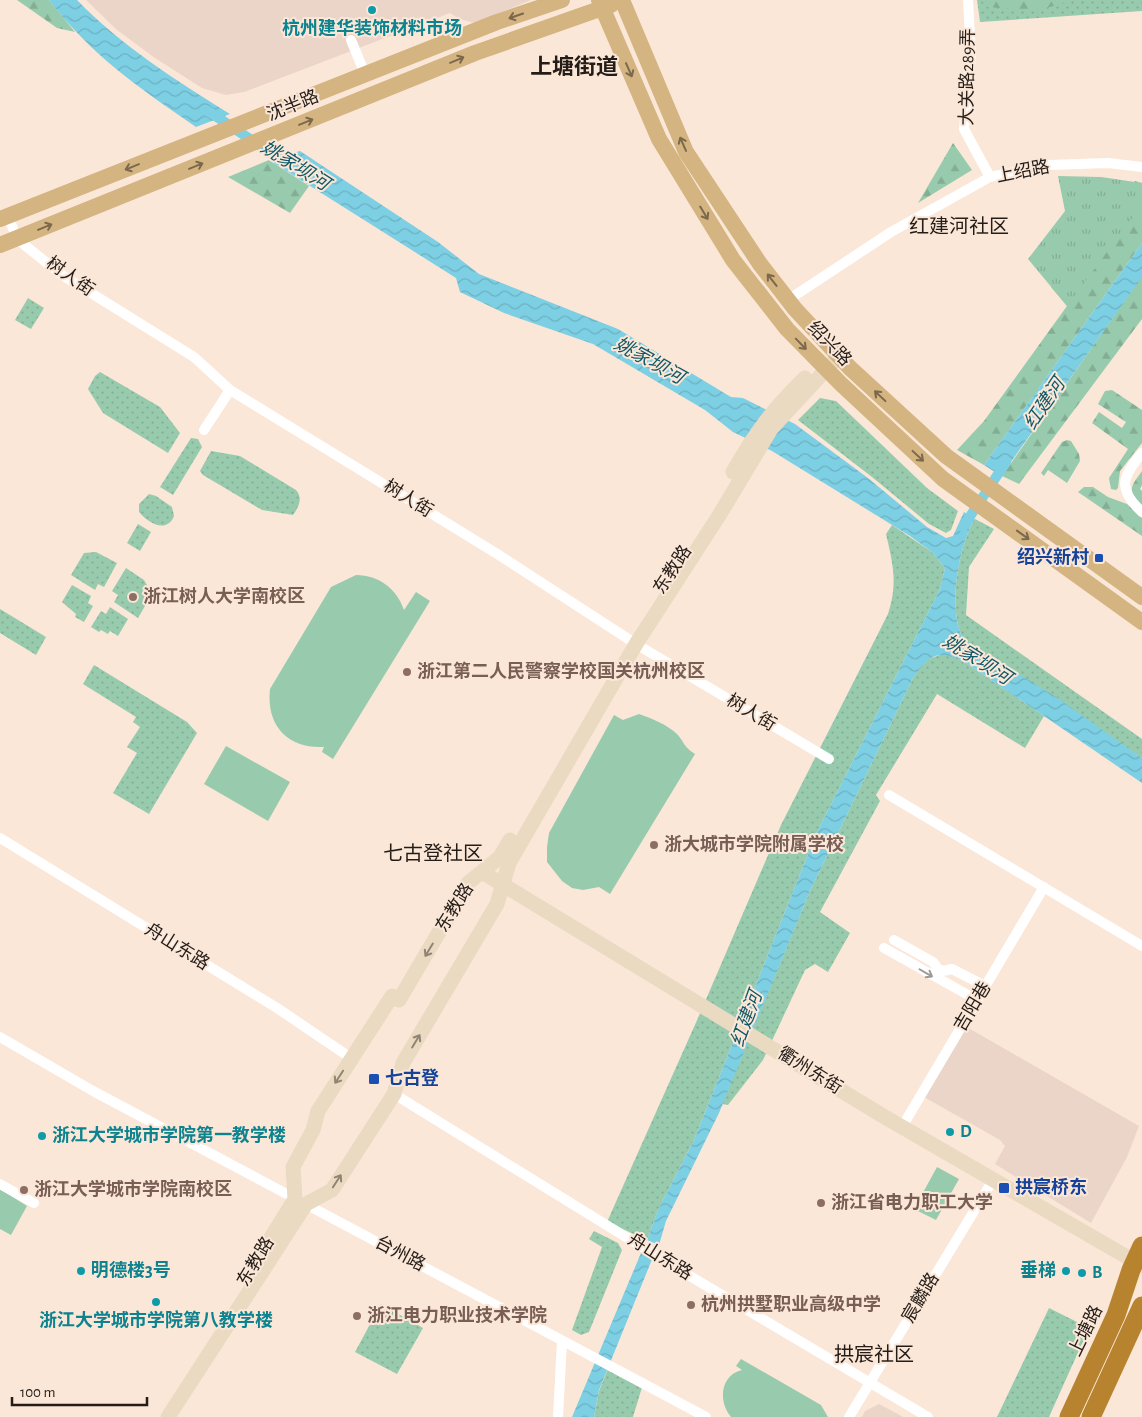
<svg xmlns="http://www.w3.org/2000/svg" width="1142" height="1417" font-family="'Alegreya Sans','Noto Sans SC',sans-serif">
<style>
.commercial{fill:#ead5c8}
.grass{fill:url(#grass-dots)}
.forest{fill:url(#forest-firs)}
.park{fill:url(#park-tufts)}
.pitch{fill:#98cbad}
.water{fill:url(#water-waves)}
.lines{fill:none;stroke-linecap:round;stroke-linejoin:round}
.canal{stroke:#7dcfe3;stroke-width:10}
.street{stroke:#fff;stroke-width:10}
.secondary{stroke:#eadac1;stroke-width:15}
.primary{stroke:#d4b582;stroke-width:16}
.highway{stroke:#b8832f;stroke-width:19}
.oneway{stroke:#7c684c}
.oneway2{stroke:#908474}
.oneway3{stroke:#9c9997}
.culture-dot{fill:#0f9aa8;stroke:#fbe7d8;stroke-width:2}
.transit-dot{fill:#1a4fb4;stroke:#fbe7d8;stroke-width:2}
.education-dot{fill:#8d6e63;stroke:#fbe7d8;stroke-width:2}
.labels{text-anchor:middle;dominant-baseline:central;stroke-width:4;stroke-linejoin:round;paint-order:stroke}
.culture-label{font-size:18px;font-weight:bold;fill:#0d838f;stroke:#fbe7d8;text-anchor:start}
.street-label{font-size:18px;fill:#231c17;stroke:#fbe7d8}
.transit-label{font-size:18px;font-weight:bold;fill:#164399;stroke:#fbe7d8;text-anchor:start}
.education-label{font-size:18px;font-weight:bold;fill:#785e54;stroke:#fbe7d8;text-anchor:start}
.water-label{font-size:19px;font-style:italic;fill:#125967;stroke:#fbe7d8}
.quarter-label{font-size:20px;fill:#231c17;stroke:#fbe7d8}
.district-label{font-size:22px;font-weight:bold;fill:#231c17;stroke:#fbe7d8}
</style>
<defs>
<pattern id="grass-dots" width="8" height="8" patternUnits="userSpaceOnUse" patternTransform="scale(1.25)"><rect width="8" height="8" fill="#98cbad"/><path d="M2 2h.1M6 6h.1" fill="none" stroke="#83ae94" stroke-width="1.8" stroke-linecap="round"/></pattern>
<pattern id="forest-firs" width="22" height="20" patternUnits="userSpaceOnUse" patternTransform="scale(1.25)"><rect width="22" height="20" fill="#98cbad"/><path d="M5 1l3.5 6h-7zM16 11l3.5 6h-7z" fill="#83ae94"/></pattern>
<pattern id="park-tufts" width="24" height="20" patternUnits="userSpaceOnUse" patternTransform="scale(1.25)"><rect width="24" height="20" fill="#98cbad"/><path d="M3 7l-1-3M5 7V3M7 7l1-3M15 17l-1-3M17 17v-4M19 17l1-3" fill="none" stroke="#83ae94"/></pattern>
<pattern id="water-waves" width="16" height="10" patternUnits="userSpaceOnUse" patternTransform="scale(1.25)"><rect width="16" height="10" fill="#7dcfe3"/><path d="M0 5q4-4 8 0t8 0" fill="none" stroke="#6cb1c2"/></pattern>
</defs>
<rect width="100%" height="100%" fill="#fbe7d8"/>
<path class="commercial" d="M86,0h445l-56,23 -16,-4 -9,-6 -206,79 -18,3 -24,-7 -47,-30 -38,-28z
M965,1026l174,100 -12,31 -36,66 -96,-59 10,-18 -5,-6 -76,-43z
M879,1404l17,9 7,4h-41l3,-6z"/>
<path class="grass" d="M977,0h165v11l-162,11z
M28,298l16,10 -13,21 -16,-9z
M100,372l60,35 20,26 -12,20 -65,-40 -15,-24 7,-13z
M820,398l16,3 91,87 31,23 -7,19 -5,3 -17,-9 -57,-47 -74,-57z
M191,438l7,1 4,8 -29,48 -13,-8z
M211,451l29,5 56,34c7,8 3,17 -3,25l-31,-5 -59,-35 -3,-4z
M149,494l7,2 16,11 2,9c-7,18 -26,7 -35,-4v-8z
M975,519l19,10 -25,38 -3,48 176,124v19l-178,-118c-17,-27 -6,-95 11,-121z
M138,524l13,8 -11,19 -13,-8z
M892,525l40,27 13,16 -5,21 -124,245 -122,306 -36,70 -11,30 -40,-18 91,-204 83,-193 107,-211c10,-31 5,-50 -2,-80z
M96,552l21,11 -13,24 -6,-3 -3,6 -24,-15 13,-22z
M126,568l18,12 8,14 -14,24 -24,-16 4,-7 -6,-4z
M72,585l19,11 -3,7 5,3 -9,16 -9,-5 1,-3 -14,-12z
M110,607l18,12 -10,17 -8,-5 -2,3 -7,-4 -2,2 -8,-5 10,-16 5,3z
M0,609l46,28 -10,18 -36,-22z
M942,654l9,1 15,8 78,53 -19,32 -88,-54 -61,101 4,6 -60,111 30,21 -22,39 -13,-8 -10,6 -42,90 -35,45 -6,-1 88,-213 103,-213 11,-17z
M94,665l93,57 10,11 -48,81 -36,-21 24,-40 -10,-6 13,-20 -7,-5 3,-5 -53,-33z
M594,1231l24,12 4,7 -33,82 -8,3 -9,-5 30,-83 -13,-8z
M381,1304l42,24 -26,46 -42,-22z
M1049,1308l40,20 -40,89h-52z
M609,1366l34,18 -10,33h-39l5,-26z"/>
<path class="forest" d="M17,0h32l26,32 -18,-4z
M1068,0c-23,14 -55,8 -81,7l-5,-6z
M953,143l19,27 -54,33z
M269,160l40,26 -19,27 -62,-36z
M1135,181l7,2v60l-158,222 -27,-15 27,-29 83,-115 -16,-19z
M1142,276v43l-3,4 -120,161 -17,-8z
M1112,390l30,20v33l-22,28 -2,17 -2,2 -5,-1 -2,-11 19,-29 -36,-26 7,-11 23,16 4,-6 -28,-18 7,-13z
M1067,440l4,1 8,13 1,7 -13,22 -19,-13 -4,6 -3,-3 21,-31z
M1142,471v14l-2,4 2,2v15c-15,-17 -12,-18 0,-35z
M1084,487h9l15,10 19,7 15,14v18l-64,-44z"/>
<path class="park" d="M1058,176l43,1 41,6 -1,23 -74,100 -39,-47 37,-48z"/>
<path class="pitch" d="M356,575c23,0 41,14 48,35l12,-18 14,9 -97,158 -11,-7 2,-5c-37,2 -58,-22 -54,-58l61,-102z
M639,714c12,4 29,11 38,20 8,9 6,12 18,20l-85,140 -11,-7 -16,3 -11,-2 -10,-7 -15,-19v-15l2,-14 65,-118 9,5z
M226,746l64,36 -22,39 -64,-37z
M937,1167l22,12 -23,41 -22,-11z
M0,1189l27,17 -16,29 -11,-6z
M741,1359l80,46 7,12h-97c-13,-15 -11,-42 11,-47l-6,-4z"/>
<path class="water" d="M49,0h28c46,47 97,79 153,114l-34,13c-58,-40 -104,-71 -147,-127z
M300,151l138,91 41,32 139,55 113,68 12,1 52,26 73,54 59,49 19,11 7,-2 11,-24 11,7c-17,26 -28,94 -11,121l95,59 83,59v25l-176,-120c-27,-14 -36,-10 -53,15l-103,213 -91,222 -53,108 -7,24 -12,-5 11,-30 36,-70 122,-306 124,-245 5,-21 -13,-16 -22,-16 -138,-85 -39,-19 -28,-22 -112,-66 -89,-31 -44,-21 -4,-14 -187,-118z
M1142,243v34l-141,199 -17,-11z
M641,1253l12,4 -54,133 -5,27h-22z"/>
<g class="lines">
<path class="canal" d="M208,111l81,54
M963,527l43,-65"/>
<path class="street" d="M968,0l3,54 -7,75 26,48
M351,40l14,34
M8,216l9,23 45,36 132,82 36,33 269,165 137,89 193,115
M788,300l103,-68 99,-55 59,-12 59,-2 34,4
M204,430l26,-40
M1142,453c-20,24 -25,36 0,59
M889,795l253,151
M0,838l277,170 74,50
M894,940l39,22 5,7 5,2 9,-2 33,17
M884,948l93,52
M0,1037l93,54 613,326
M394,1094l279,172 255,151
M902,1127l142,-240
M0,1184l34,19
M558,1417l4,-76
M849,1417l144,-237"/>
<path class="secondary" d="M733,472c22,-39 40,-63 72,-94
M482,872l401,244 258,149
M257,1260l38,-61 -2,-32 20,-37 5,-19 74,-115 7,4 69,-117 32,-26 10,-17
M168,1417l138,-213 26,-14 62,-96 9,-31 94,-159 12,-41 127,-219 84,-130 51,-85 63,-68"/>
<path class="primary" d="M599,0l60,139 74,121 54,69 54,55 102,95 199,143
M622,0l64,152 74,112 35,45 55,59 96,88 196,141
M0,219l497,-197 65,-22
M0,245l475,-192 136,-48"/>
<path class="highway" d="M1069,1417l47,-102 15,-45 11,-24
M1091,1417l51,-111"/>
</g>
<defs><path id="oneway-shaft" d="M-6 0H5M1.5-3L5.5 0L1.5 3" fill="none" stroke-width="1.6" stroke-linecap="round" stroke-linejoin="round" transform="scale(1.25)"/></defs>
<g class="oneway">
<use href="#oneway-shaft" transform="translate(516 16) rotate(161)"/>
<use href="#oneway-shaft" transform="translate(457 60) rotate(-23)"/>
<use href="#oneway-shaft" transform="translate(629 70) rotate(66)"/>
<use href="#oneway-shaft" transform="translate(306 122) rotate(-22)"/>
<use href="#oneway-shaft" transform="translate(683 144) rotate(-114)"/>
<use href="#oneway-shaft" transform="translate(196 166) rotate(-22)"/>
<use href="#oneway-shaft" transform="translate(132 167) rotate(158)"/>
<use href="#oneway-shaft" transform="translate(704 213) rotate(59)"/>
<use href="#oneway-shaft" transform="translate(45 227) rotate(-22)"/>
<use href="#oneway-shaft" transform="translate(772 280) rotate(-128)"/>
<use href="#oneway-shaft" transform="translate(801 344) rotate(46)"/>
<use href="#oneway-shaft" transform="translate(880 396) rotate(-137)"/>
<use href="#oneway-shaft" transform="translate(918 456) rotate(43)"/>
<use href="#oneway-shaft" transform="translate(1023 535) rotate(36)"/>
</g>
<g class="oneway2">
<use href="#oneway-shaft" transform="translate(429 950) rotate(121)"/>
<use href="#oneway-shaft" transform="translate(416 1041) rotate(-59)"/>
<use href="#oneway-shaft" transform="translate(339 1077) rotate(123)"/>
<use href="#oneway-shaft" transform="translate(337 1181) rotate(-57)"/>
</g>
<use class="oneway3" href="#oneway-shaft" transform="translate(926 973) rotate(30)"/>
<g class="culture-dot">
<circle cx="372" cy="10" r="5"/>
<circle cx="950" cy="1132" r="5"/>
<circle cx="42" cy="1136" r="5"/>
<circle cx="81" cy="1271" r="5"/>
<circle cx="1066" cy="1271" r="5"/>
<circle cx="1082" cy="1273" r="5"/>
<circle cx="156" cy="1302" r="5"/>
</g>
<g class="transit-dot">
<rect x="1094" y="553" width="10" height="10" rx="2.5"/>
<rect x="368" y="1073" width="12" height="12" rx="2.5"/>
<rect x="998" y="1182" width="12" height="12" rx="2.5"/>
</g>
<g class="education-dot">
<circle cx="133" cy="597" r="5"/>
<circle cx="407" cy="672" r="5"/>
<circle cx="654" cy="845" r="5"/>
<circle cx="24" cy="1190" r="5"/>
<circle cx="821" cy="1203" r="5"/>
<circle cx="691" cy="1305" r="5"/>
<circle cx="357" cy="1316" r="5"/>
</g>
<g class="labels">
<g class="culture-label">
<text x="372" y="29" text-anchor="middle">杭州建华装饰材料市场</text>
<text x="960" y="1132">D</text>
<text x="52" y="1136">浙江大学城市学院第一教学楼</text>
<text x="91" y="1271">明德楼3号</text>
<text x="1056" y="1271" text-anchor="end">垂梯</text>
<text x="1092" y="1273">B</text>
<text x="156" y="1321" text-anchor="middle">浙江大学城市学院第八教学楼</text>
</g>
<g class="street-label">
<text transform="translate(968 77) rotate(-89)">大关路289弄</text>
<text transform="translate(293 106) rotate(-22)">沈半路</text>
<text transform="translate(1023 172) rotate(-11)">上绍路</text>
<text transform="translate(70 277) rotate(35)">树人街</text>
<text transform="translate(829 344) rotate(46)">绍兴路</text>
<text transform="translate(408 499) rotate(32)">树人街</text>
<text transform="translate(673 570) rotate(-57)">东教路</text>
<text transform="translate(751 713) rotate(31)">树人街</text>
<text transform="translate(455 908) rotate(-58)">东教路</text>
<text transform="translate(177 947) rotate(32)">舟山东路</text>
<text transform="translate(973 1007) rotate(-59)">吉阳巷</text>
<text transform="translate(810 1071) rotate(32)">衢州东街</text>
<text transform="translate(400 1254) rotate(28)">台州路</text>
<text transform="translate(660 1257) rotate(32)">舟山东路</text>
<text transform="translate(256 1262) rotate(-59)">东教路</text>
<text transform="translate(921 1298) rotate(-59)">宸麟路</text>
<text transform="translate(1086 1331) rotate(-64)">上塘路</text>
</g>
<g class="transit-label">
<text x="1089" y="558" text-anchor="end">绍兴新村</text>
<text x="385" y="1079">七古登</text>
<text x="1015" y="1188">拱宸桥东</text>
</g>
<g class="education-label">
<text x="143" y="597">浙江树人大学南校区</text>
<text x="417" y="672">浙江第二人民警察学校国关杭州校区</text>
<text x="664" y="845">浙大城市学院附属学校</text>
<text x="34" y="1190">浙江大学城市学院南校区</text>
<text x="831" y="1203">浙江省电力职工大学</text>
<text x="701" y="1305">杭州拱墅职业高级中学</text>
<text x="367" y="1316">浙江电力职业技术学院</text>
</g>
<g class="water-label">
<text transform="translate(295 166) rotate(32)">姚家坝河</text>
<text transform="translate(649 361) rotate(29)">姚家坝河</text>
<text transform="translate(1045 404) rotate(-56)">红建河</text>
<text transform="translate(977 660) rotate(32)">姚家坝河</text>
<text transform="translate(747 1019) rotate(-70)">红建河</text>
</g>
<g class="quarter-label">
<text x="959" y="227">红建河社区</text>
<text x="433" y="854">七古登社区</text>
<text x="874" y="1355">拱宸社区</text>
</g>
<g class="district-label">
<text x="574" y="67">上塘街道</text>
</g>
</g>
<path d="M12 1397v8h135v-8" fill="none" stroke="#231c17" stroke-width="2.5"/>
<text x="20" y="1397" font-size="15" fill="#231c17" stroke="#fbe7d8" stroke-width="4" paint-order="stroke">100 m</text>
</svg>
